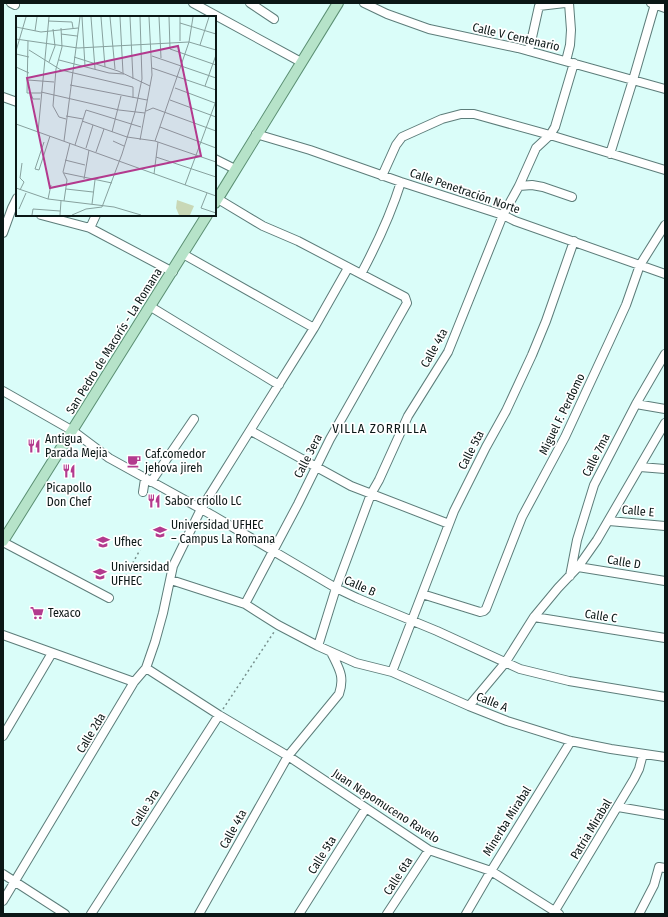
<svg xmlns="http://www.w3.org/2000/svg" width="668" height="917" font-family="'Fira Sans Condensed',sans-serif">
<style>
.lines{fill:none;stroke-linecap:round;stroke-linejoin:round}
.minor-casing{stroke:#5d7d7a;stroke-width:10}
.major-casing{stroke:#5b8f73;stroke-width:12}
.path{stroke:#778f8c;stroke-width:1.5;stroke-dasharray:2 3;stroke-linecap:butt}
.minor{stroke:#fff;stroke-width:8}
.major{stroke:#b6e3c9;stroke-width:10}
.labels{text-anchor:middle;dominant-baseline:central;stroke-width:3.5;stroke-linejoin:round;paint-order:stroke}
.street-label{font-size:12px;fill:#0b1716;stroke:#fff}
.poi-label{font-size:12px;fill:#0b1716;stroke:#fff;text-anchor:start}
.neighbourhood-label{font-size:13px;letter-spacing:1px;fill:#0b1716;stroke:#fff}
.inset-road{fill:none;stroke:#87a19e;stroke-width:1}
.view{fill:#b33a8e;fill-opacity:0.15;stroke:#b33a8e;stroke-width:2}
.inset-edge{fill:none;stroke:#0b1716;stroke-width:2}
</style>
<rect width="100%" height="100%" fill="#dafdf9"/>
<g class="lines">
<g class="minor-casing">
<path id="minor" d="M11,3l4,2
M193,3l108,59
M250,3l24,16
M364,3l23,11 42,15 89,19 147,41
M651,3l14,5
M529,51l10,-45 26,-3
M566,61l4,-16 1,-15 -2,-27
M3,97l14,5
M256,134l54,16 91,32 102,33 12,6 150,53
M610,154l23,-74 22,-76
M215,159l20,10
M382,176l14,-31 6,-8 40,-18 19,-5h13l76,21 115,35
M519,186l13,-1 11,2 29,10
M218,199l45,27 35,15 107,56 2,6 -77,136 -32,65 -53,100
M41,215l49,13 83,44
M90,228l6,-13
M3,233l9,-25 5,-10
M183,254l131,74
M361,274c16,-30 30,-60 40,-92
M151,307l128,78
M3,391l70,40 36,27 103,57 124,73 21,10 80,33 83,38 49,12 96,16
M636,404l29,5
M251,431l100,55 98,38
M640,467l25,2
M151,482l43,-63
M143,492l2,-13
M609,521l56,5
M3,542l106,56
M578,567l87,14
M570,576l7,-36 17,-55 42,-81 29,-50
M171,580l74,24 33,21 40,21 38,17 36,9 77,34 38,15 64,20 40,8 54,8
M422,594l58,18 4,-1 2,-2 36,-92 43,-80 45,-97 16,-35 14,-40 25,-40
M534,617l131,21
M3,635l131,47
M318,646l18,-58 35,-94 8,-14 29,-64 40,-64 55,-137 16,-29 17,-38 14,-13 5,-8 19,-64
M146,668l73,47 69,41 141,94 62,21 68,43
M392,672l62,-161 32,-64 20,-36 26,-56 14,-34 28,-80
M469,706l36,-43 29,-46 24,-29 20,-21 19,-27 68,-117
M3,736l49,-83
M618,807l47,8
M3,874l62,40
M3,901l131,-219 12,-14 9,-26 8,-29 10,-47 28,-57 113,-181 34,-60
M91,914l128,-199
M199,914l89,-158 51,-62c6,-18 0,-25 -8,-42
M299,914l67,-106
M387,914l42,-64
M466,914l25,-43 80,-130
M553,914l81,-135 5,-10 4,-15
M639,914l15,-29 5,-18 6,1"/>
</g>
<g class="major-casing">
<path id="major" d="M215,203l123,-200
M3,541l204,-326"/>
</g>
<path class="path" d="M112,582l8,4 20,-36
M223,709l51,-77"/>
<use href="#minor" class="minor"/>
<use href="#major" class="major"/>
</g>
<defs>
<g id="restaurant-bare" transform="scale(1.08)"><path d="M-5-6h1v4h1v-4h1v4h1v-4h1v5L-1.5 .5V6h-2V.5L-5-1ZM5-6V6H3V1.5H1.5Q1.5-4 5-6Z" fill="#b33a8e" stroke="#fff" stroke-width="2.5" paint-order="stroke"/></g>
<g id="cafe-bare" transform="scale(1.08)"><path d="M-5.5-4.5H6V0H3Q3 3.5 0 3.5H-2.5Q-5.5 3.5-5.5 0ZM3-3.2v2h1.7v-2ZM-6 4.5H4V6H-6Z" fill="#b33a8e" stroke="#fff" stroke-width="2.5" paint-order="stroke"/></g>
<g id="university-bare" transform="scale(1.08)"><path d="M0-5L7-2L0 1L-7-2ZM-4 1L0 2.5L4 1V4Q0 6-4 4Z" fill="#b33a8e" stroke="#fff" stroke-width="2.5" paint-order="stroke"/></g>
<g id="supermarket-bare" transform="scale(1.08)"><path d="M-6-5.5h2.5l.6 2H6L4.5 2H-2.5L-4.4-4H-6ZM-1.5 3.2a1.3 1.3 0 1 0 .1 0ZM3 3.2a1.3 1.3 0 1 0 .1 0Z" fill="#b33a8e" stroke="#fff" stroke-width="2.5" paint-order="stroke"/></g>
</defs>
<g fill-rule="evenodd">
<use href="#restaurant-bare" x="34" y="446"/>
<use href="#cafe-bare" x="134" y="461"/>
<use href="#restaurant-bare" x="69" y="471"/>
<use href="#restaurant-bare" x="154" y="501"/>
<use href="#university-bare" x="160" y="532"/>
<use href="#university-bare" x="103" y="542"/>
<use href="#university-bare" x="100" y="574"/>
<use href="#supermarket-bare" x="37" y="613"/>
</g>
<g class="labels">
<g class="street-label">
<text transform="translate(516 37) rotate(13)">Calle V Centenario</text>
<text transform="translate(465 191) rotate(19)">Calle Penetración Norte</text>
<text transform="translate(114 341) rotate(-58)">San Pedro de Macorís - La Romana</text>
<text transform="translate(434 348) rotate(-61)">Calle 4ta</text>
<text transform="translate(562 414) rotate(-64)">Miguel F. Perdomo</text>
<text transform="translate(471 450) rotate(-63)">Calle 5ta</text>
<text transform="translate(596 455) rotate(-63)">Calle 7ma</text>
<text transform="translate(308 456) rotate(-63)">Calle 3era</text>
<text transform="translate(638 511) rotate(5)">Calle E</text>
<text transform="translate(624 562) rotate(9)">Calle D</text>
<text transform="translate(360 586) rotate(24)">Calle B</text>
<text transform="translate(601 616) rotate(9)">Calle C</text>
<text transform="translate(492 702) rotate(22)">Calle A</text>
<text transform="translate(91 733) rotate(-59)">Calle 2da</text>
<text transform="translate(386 806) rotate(33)">Juan Nepomuceno Ravelo</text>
<text transform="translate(145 808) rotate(-57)">Calle 3ra</text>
<text transform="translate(507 821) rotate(-58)">Minerba Mirabal</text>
<text transform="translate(233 829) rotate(-61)">Calle 4ta</text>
<text transform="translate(591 829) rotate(-59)">Patria Mirabal</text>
<text transform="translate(322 855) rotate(-58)">Calle 5ta</text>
<text transform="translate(398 876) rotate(-57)">Calle 6ta</text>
</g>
<g class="poi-label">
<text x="45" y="439">Antigua<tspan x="45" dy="14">Parada Mejia</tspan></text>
<text x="145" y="454">Caf.comedor<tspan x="145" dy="14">jehova jireh</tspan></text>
<text x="69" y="488" text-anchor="middle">Picapollo<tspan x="69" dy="14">Don Chef</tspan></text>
<text x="165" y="501">Sabor criollo LC</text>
<text x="171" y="525">Universidad UFHEC<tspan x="171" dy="14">– Campus La Romana</tspan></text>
<text x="114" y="542">Ufhec</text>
<text x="111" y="567">Universidad<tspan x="111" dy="14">UFHEC</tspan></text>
<text x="48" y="613">Texaco</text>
</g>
<g class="neighbourhood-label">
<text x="380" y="428">VILLA ZORRILLA</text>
</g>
</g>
<g transform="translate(16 16)">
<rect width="200" height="200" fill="#dafdf9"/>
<path d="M161,184l17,6 -4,9h-11l-3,-7z" fill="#c9d8b7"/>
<path class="inset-road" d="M66,1l3,49M75,1l4,52M85,1l4,50M94,1l5,52M104,1l3,56M114,1l3,62M143,1l2,41M153,1l1,32 46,16M164,1v24M32,5l24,1 1,6M164,7l36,11M0,11l25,5 37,-4M45,12l1,19 -6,22 -3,37 6,11 7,2M19,15l2,-14M45,18l16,2M0,23l62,9 111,-6 27,8M12,25l-1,52h14M184,29l9,-28M13,34l32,20 72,17v11M0,35l10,-34M0,38l13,3M136,40l64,22M58,41l44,14 32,15M43,44l50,13 15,1M33,46l6,-16 -2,-17M0,51l13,6M136,52l64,22M12,64l26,2M54,69l77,15M189,70l11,-31M159,72l40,15M25,76l78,18 26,3M15,78l2,5h7M154,84l46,17M130,95l7,-3 63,23M50,100l17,3M66,105l45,16 28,4 61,21M0,108l200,72M144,111l56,21M22,116l11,-115M96,116l9,-36M124,124l12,-65 -3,-58M48,125l16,-124M97,125l11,5M139,125l34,-99 4,-25M28,126l-9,27 4,1 11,-34M59,129l11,-35 55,17M70,132l7,-23M80,136l8,-23M140,141l60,20M49,144l20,5M48,157l48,10M138,158l4,-32M68,163l5,-29M169,169l31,-84M0,172l32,11 66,8 27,8M50,173l27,3M4,174l4,-8 -4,-4 2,-15M191,177l-6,15 15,5M32,183l3,-14M48,185l3,-21 -4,-8 7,-29M76,188l3,-24M3,193l7,-16M16,199l1,-6 27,2M44,199l1,-14M56,199l14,-6 16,-2 20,-53 13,-42 7,-33 -2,-62"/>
<path class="view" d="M162,30l23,110 -151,32 -23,-110z"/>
<rect width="200" height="200" class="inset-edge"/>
</g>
<rect width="668" height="917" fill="none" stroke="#0b1716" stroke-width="8"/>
</svg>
